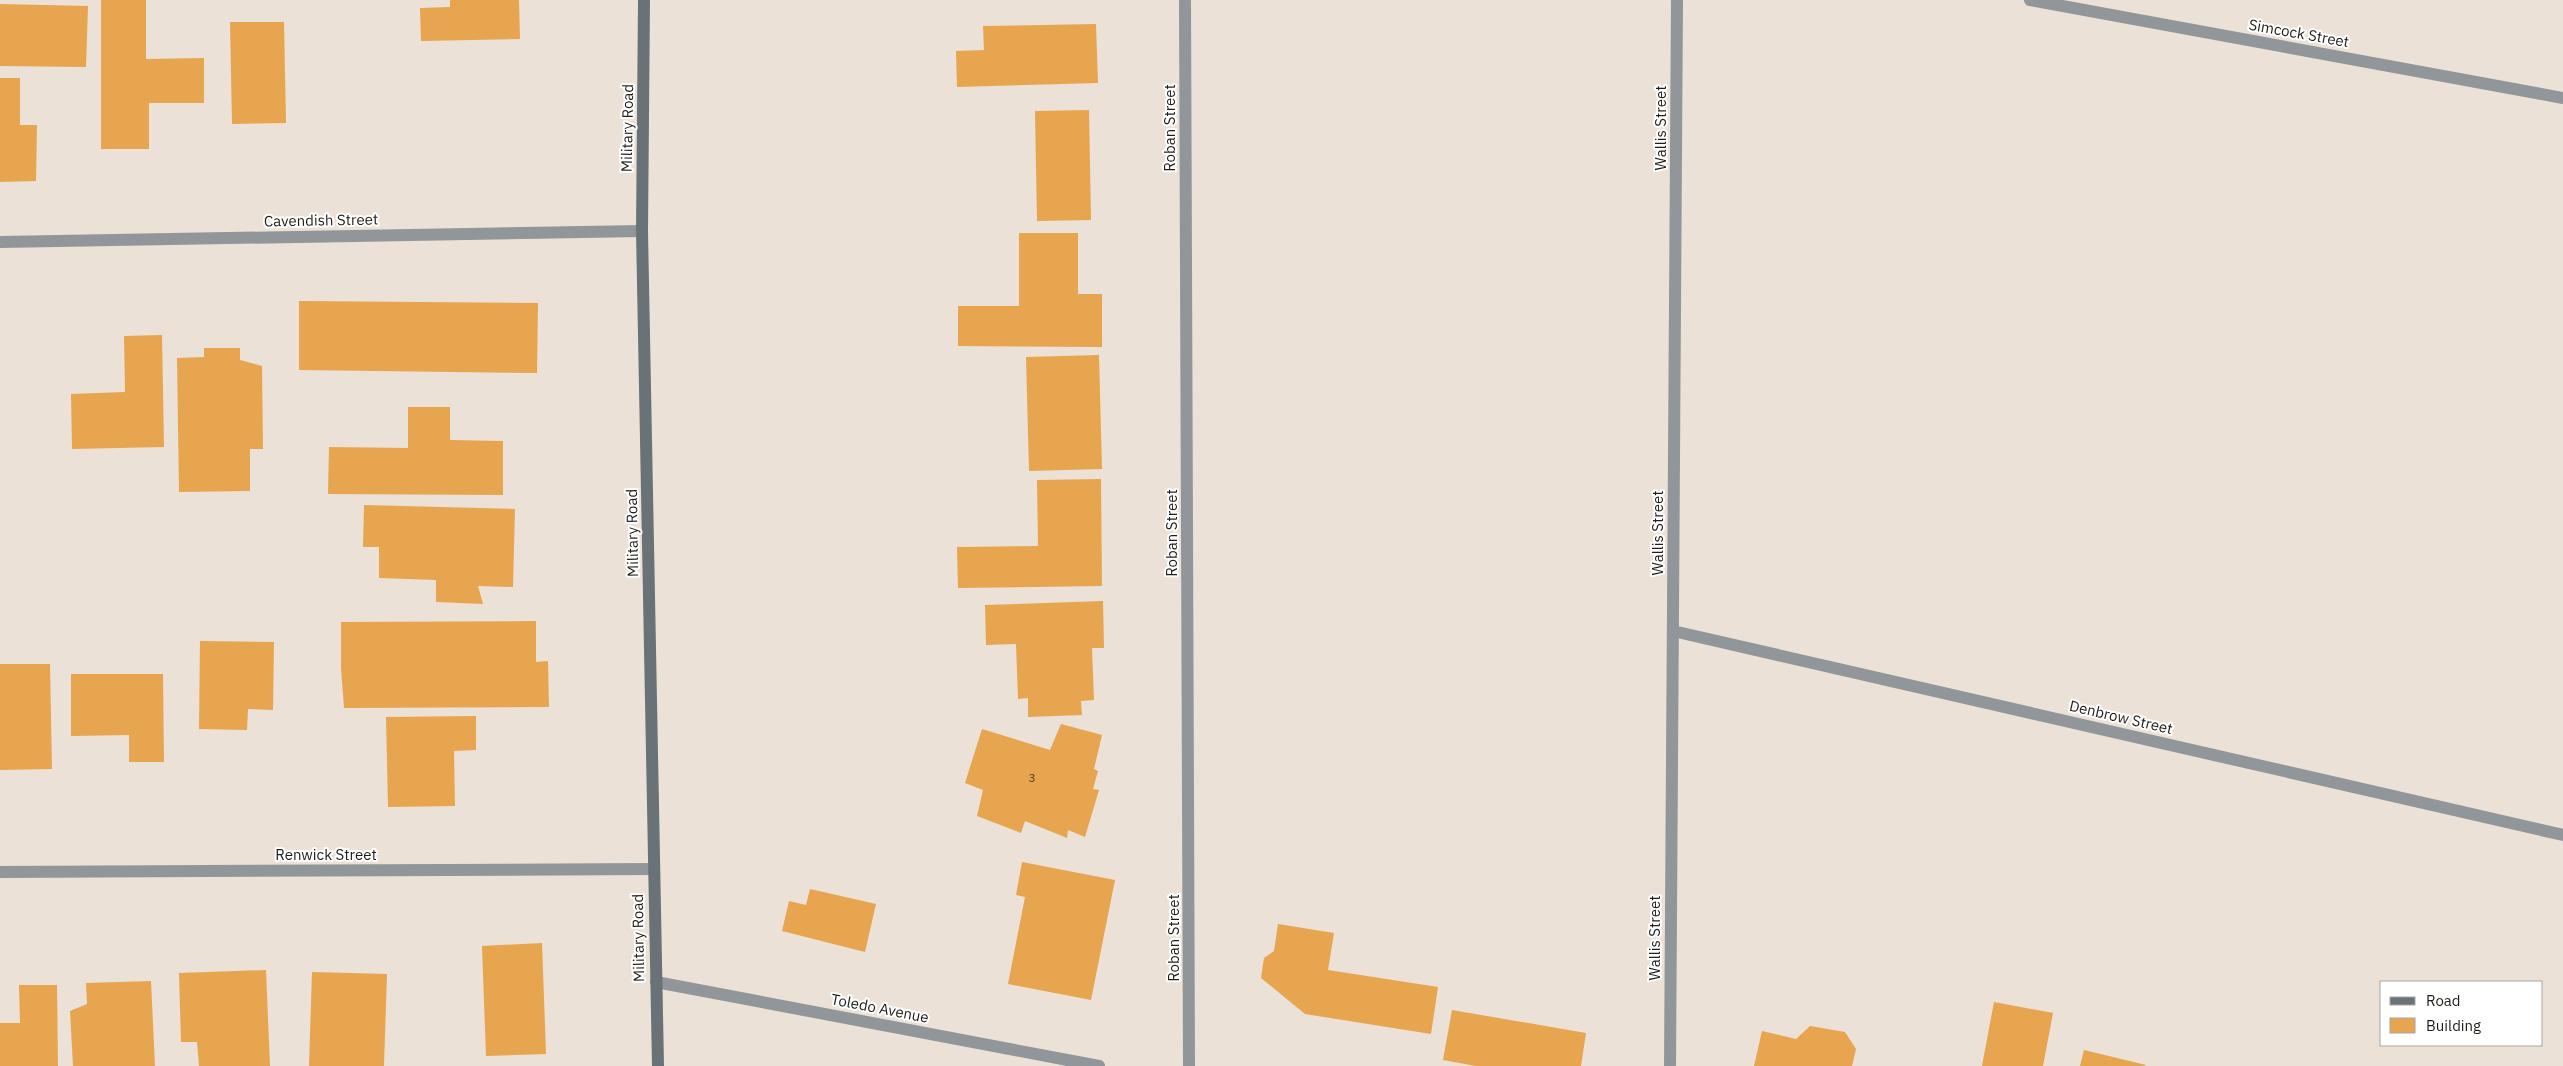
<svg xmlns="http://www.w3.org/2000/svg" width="2563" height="1066" font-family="'IBM Plex Sans',sans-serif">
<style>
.building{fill:#e6a54e}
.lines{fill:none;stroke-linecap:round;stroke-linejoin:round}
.street{stroke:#909699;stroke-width:12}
.secondary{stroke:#697276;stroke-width:12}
.labels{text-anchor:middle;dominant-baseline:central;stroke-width:4;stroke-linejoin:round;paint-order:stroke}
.number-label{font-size:12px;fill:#523f26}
.street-label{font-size:15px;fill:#201d18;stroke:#fff}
</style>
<rect width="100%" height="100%" fill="#ebe1d6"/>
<path class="building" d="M101,0h45v59l58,-1v45h-55v46h-48z
M450,0h69l1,39 -99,2 -1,-33 30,-1z
M0,4l88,2 -2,61 -86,-1z
M230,22h54l2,101 -54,1z
M1096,24l2,59 -141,4 -1,-36 28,-1 -1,-24z
M0,78h20v47h17l-1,56 -36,1z
M1089,110l2,110 -54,1 -2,-110z
M1019,233h59v61h24v53l-144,-1v-40h61z
M299,301l239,2 -1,70 -238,-3z
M162,335l2,112 -92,2 -1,-55 54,-2 -1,-56z
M204,348h36v12l22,6 1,83h-13v42l-71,1 -2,-134 27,-1z
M1099,355l3,114 -73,2 -3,-114z
M408,407h42v33l53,1v54l-175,-1 1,-47 79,1z
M1101,479l1,107 -144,2 -1,-41 81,-1 -1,-66z
M364,505l151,4 -2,78 -35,-1 5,18 -47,-2v-22l-57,-2v-31h-16z
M1103,601l1,47h-12l2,52 -13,1 1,14 -54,2v-19l-10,1 -2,-55 -30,1 -1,-40z
M536,621v41l12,-1 1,46 -205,1 -3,-40v-46z
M200,641l74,1 -1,68 -25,-1 -1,21 -48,-1z
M0,664h50l2,105 -52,1z
M71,674h92l1,88h-35v-27l-58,1z
M476,716v34l-22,1 1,55 -67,1 -2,-90z
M1061,724l41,11 -8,34 4,2 -5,18 6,1 -14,47 -17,-7 -1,8 -42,-17 -4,12 -44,-17 6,-26 -18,-7 17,-54 68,21z
M1022,862l93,18 -24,120 -83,-16 17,-87 -9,-2z
M810,889l66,15 -11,48 -83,-21 7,-30 17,4z
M1278,924l56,9 -6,37 110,17 -7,47 -126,-20 -44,-36 3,-20 10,-7z
M542,943l4,111 -60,2 -4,-110z
M266,970l4,96h-71l-2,-24h-16l-2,-69z
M312,972l75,2 -3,92h-75z
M151,981l4,85h-82l-3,-55 17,-7 -1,-21z
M19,985h38l1,81h-58v-43h20z
M1994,1002l59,11 -10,53h-61z
M1452,1010l134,23 -5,33h-105l-33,-6z
M1810,1026l35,6 11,17 -4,17h-98l8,-35 34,8z
M2084,1050l62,15 -1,1h-65z"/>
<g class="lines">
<path class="street" d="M1185,0l4,1066
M2030,0l533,98
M0,242l642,-11
M1673,631l890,204
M0,872l653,-3
M656,982l443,84
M1670,1066l7,-1066"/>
<path class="secondary" d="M644,0l-2,231 16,835"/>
</g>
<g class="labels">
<g class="number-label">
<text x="1032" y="777">3</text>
</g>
<g class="street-label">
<text transform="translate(2299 33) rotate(10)">Simcock Street</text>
<text transform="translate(627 128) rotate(-89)">Military Road</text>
<text transform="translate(1169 128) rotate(-90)">Roban Street</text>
<text transform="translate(1660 128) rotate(-90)">Wallis Street</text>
<text transform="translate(321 220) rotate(-1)">Cavendish Street</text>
<text transform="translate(632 533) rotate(-91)">Military Road</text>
<text transform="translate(1171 533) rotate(-90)">Roban Street</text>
<text transform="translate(1657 533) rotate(-90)">Wallis Street</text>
<text transform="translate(2121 717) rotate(13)">Denbrow Street</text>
<text x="326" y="854">Renwick Street</text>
<text transform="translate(638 938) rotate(-91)">Military Road</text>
<text transform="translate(1173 938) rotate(-90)">Roban Street</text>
<text transform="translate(1654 938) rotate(-90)">Wallis Street</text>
<text transform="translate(880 1008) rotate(11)">Toledo Avenue</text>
</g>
</g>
<rect x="2380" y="981" width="162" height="65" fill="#ffffff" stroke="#a6a5a3"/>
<rect x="2390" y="997" width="25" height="8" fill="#697276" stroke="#a6a5a3"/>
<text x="2426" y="1006" font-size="15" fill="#201d18">Road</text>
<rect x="2390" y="1018" width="25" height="15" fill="#e6a54e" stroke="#a6a5a3"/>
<text x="2426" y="1031" font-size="15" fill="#201d18">Building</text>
</svg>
